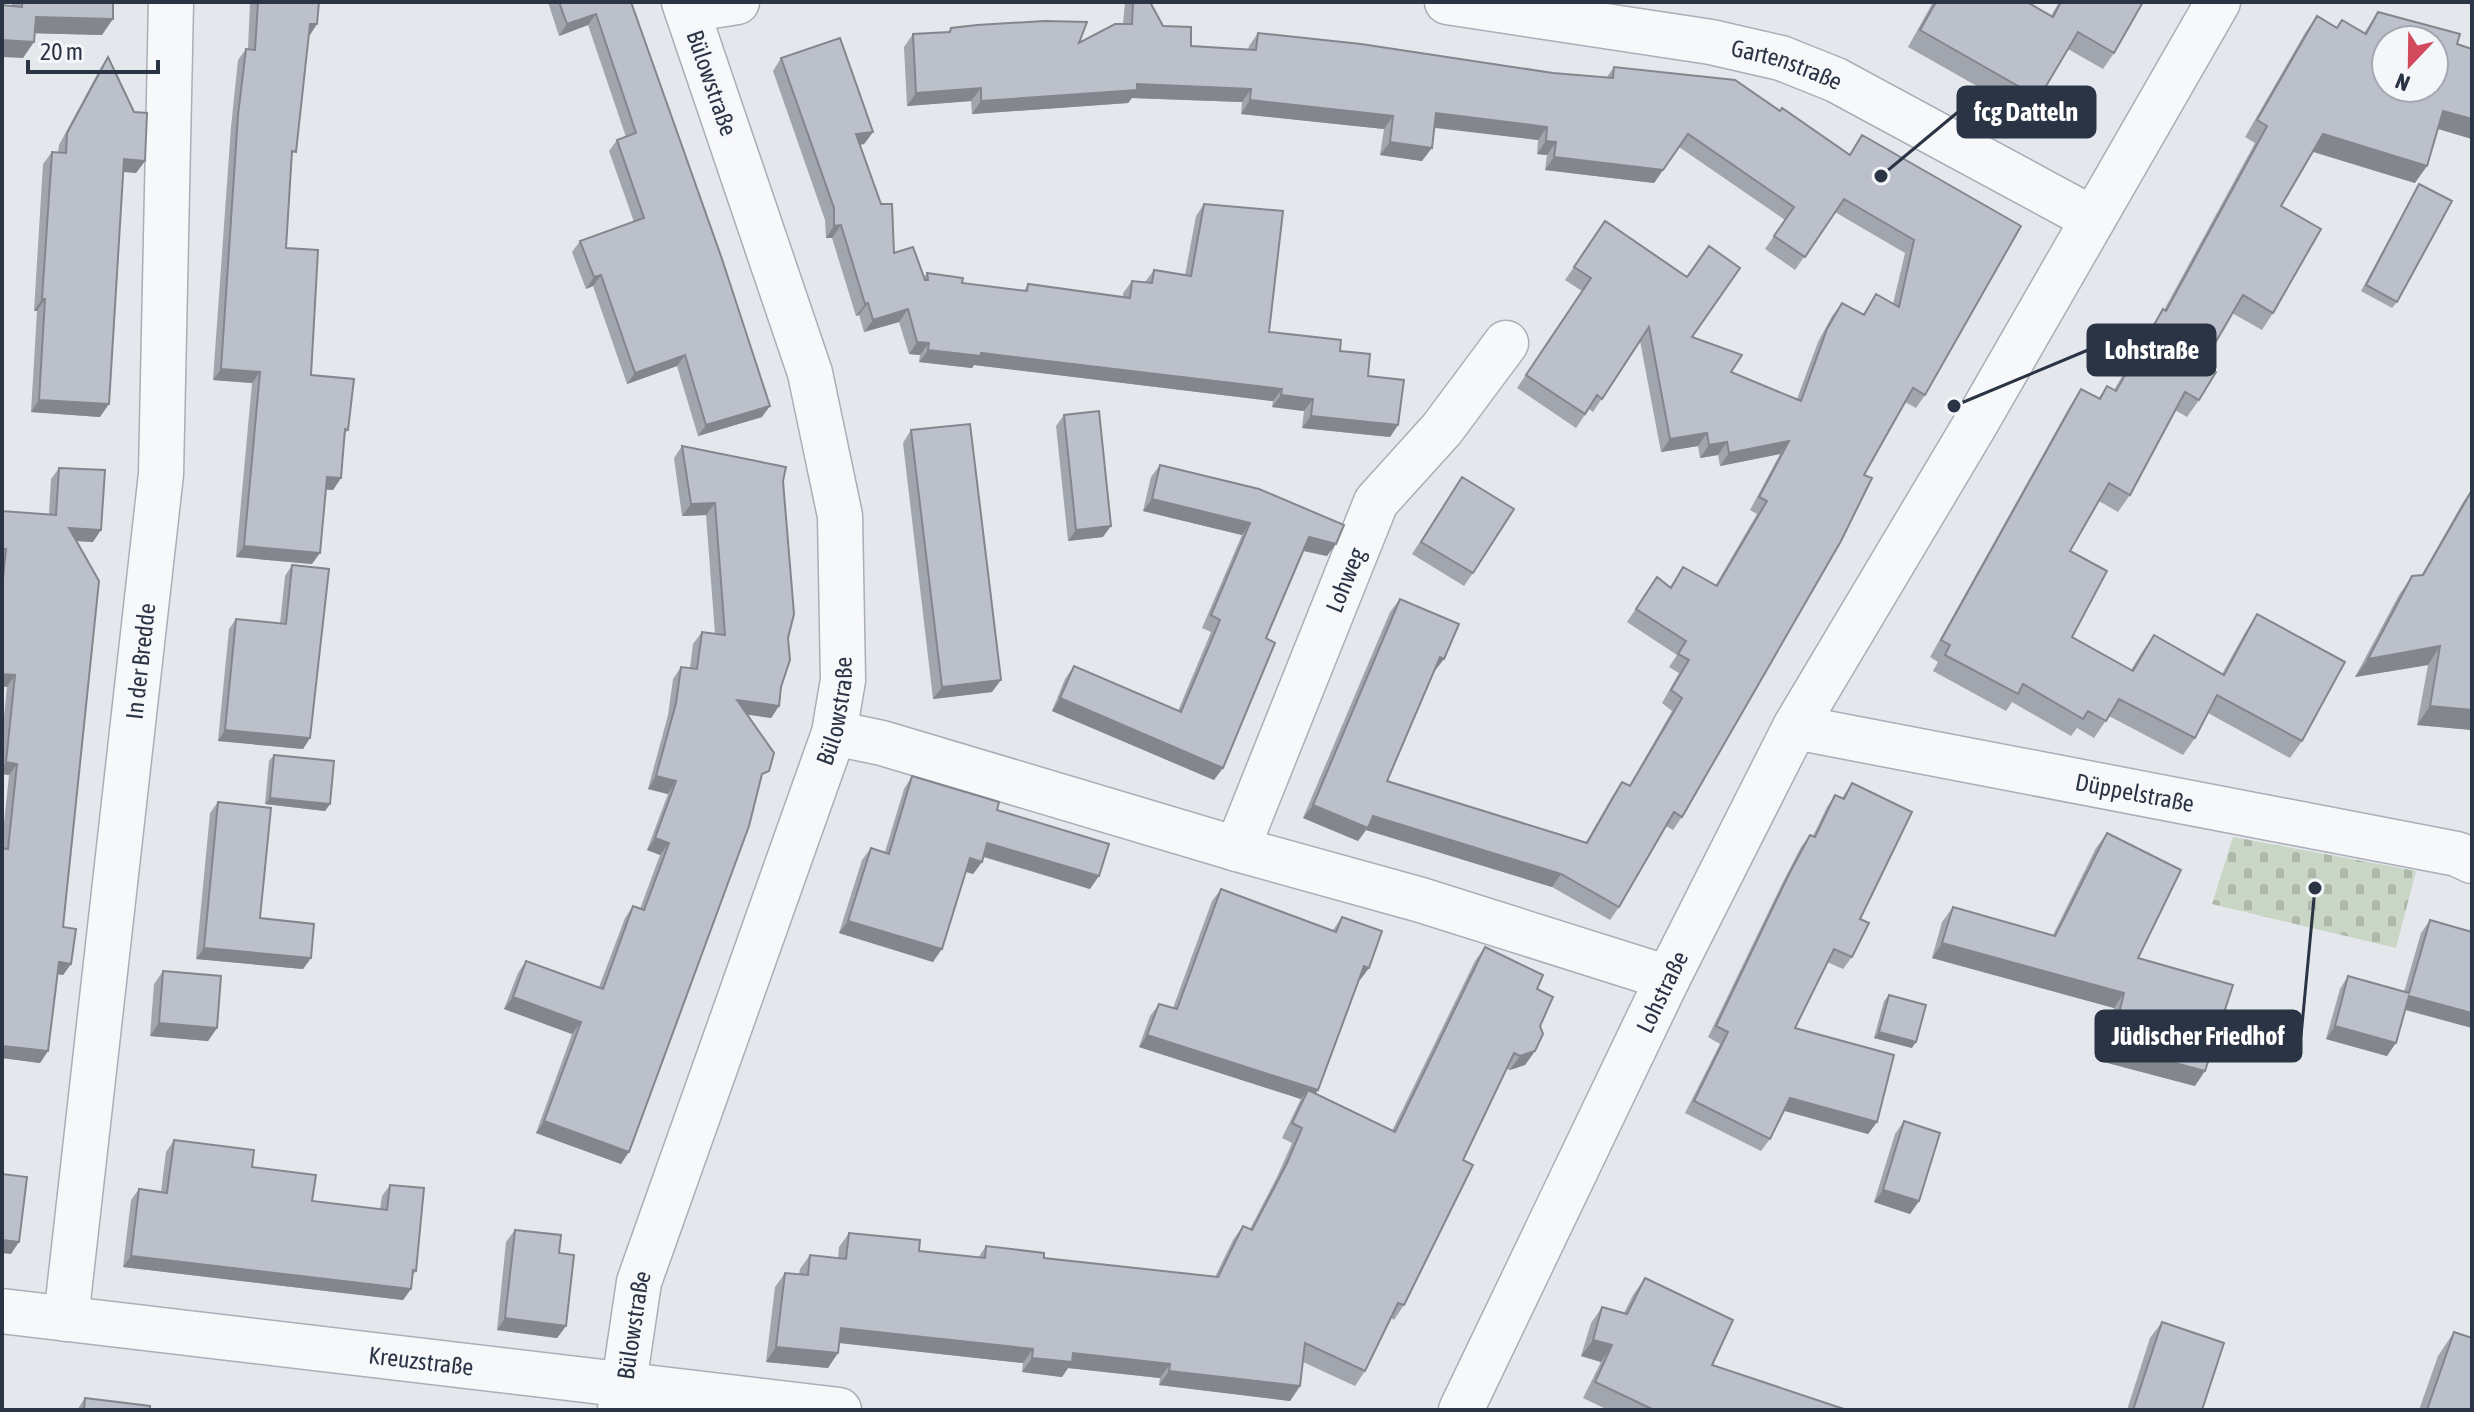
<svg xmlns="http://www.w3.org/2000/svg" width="2474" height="1412" font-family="'Asap Condensed',sans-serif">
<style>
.cemetery{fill:url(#cemetery-stones)}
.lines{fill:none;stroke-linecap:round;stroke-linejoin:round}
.street-casing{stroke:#a9aeb7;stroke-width:47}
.street{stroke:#f7f8fa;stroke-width:44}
.wall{fill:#a1a5ae}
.shaded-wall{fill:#83868d}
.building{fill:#bbc0ca;stroke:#83868d;stroke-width:2;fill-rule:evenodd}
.labels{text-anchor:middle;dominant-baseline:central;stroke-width:7;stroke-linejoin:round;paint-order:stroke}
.street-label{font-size:24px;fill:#2b3445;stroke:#f4f6f9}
.leader{fill:none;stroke:#2b3445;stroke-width:3}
.callout-dot{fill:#2b3445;stroke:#f4f6f9;stroke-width:3}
.callout{fill:#2b3445;stroke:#2b3445;stroke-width:3}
.callout-label{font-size:26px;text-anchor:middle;font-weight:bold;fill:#fff}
</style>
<defs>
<pattern id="cemetery-stones" width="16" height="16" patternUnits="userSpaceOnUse" patternTransform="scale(2)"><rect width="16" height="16" fill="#c9d6c5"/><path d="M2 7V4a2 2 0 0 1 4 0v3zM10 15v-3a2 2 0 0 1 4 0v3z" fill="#adb8ab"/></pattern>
</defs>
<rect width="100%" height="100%" fill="#e4e7ec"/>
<path class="cemetery" d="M2233,837l183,34 -20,77 -184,-44z"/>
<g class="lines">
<g class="street-casing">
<g id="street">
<path id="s1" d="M1447,2l264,40 70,16 55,22 257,139"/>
<path d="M687,10l50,-8"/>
<path id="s2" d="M1795,727l662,127 15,7"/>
<path d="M834,733l48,10 355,106 184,51 247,78"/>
<path id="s3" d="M1237,849l139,-347 66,-73 64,-86"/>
<path id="s4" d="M2,1311l837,99"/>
<path id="s5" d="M66,1319l95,-845 10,-472"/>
<path id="s6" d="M620,1410l19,-128 195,-549 9,-53 -3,-164 -30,-143 -126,-371"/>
<path id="s7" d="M1461,1410l207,-432 127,-251 181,-304 242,-421"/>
</g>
</g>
<use href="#street" class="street"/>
</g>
<path class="wall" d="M11,2h102l-11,33 -68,-2 -11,25z
M250,2h69l-2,22 -8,11 -17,123 -6,90 25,127 37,55 -4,5 -3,43 -8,12 -7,-1 -14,75 -76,-7 16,-174 -39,-3 18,-253 7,-67 8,-11h2z
M548,2h83l131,415 -64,19 -21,-70 -50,18 -34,-98 -7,3 -14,-37 8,-11 54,-19 -25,-71 8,-11 9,-3 -38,-112 -29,11z
M1125,2h25l13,24 28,20 57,4 1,-4 9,-13 295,40 54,4 7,-10 166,44 69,44 13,-20 159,91 -96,169 -9,13 -11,-6 -41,73 -182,342 -9,13 -7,-4 -47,81 -9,13 -58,-33 -186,-57 -8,11 -55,-23 87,-206 10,-13 34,73 -47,109 199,61 27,-47 9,-13 7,4 43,-75 -10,-8 17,-30 -10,-6 8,-12 -50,-33 30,-45 13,10 13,-20 32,19 42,-72 -7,-4 30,-56 -60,12 -2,-11 -18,3 -2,-12 -37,6 -21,-111 -47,71 -4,-3 -13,19 -59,-40 65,-97 -17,-11 40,-59 87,116 39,35 66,27 21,-57 14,-26 10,-13 21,11 13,-20 17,10 12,-51 -70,-41 -40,58 -30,-21 20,-29 -106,-73 -25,36 -109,-13 2,-15 -10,-1 1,-14 -104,-13 -12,34 -42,-6 4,-26 -143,-15 1,-12 -110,-4 -4,5 -156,11 -1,-13 -64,5 -3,-59 9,-13 35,-2 3,-4 128,15 44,-19z
M1933,2h94l24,14 8,-14h84l-29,51 -11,16 -35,-20 -29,49 -11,17 -120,-68z
M2378,12l79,32 15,5v90l-34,-10 -23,54 -102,-31 -32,54 -8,107 -11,17 -30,-17 -29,51 -4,36 -12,17 -12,-7 -45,85 -12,17 -19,-11 -29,50 2,86 59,33 11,-18 12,-17 68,39 24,-43 11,-17 45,127 -12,17 -82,-45 -13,25 -12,17 -74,-39 -15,22 -17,-10 -6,8 -59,-34 -6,9 -73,-40 5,-9 -8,-5 140,-251 11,-17 17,10 9,-13 7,4 38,-64 12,-16 91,-167 -10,-6 60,-104 12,-17 20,11 5,-7 22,13z
M108,57l37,104 -9,12 -13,-1 -23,245 -69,-5 6,-101h-3l9,-147 9,-12 6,1 1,-8 41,-76z
M781,58l92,74 -9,12 -4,1 34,108 30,24 3,-4 35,10 62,8 4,-7 95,13v-4l9,-12 13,1 9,-12 31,5 11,-59 8,-12 65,128 71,19 28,25 30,49 -8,12 -88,-9 2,-17 -32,-4 1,-6 -299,-36 -2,3 -53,-6 1,-7 -11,-1 -10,-32 -35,10 -5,-17 -3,1 -24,-78h-6l-1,-18 -52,-149z
M2419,184l-22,118 -5,6 -31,-17z
M1064,415l39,122 -35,4 -12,-115z
M911,430l81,262 -59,7 -30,-256z
M682,446l101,35 5,157 -9,68 -8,12 -24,-4 13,70 -139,380 -85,-31 36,-99 -68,-25 14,-36 8,-12 73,26 26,-69 8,-12 7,3 20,-54 -13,-5 21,-56 -20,-5 20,-74 5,-36 8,-12 9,1 3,-24 9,-12 13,2 -9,-119 -24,1 -8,-58z
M1160,465l167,91 -24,-5 -37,87 -52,142 -162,-69 13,-32 9,-13 104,45 33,-79 -9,-4 40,-93 -99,-24 8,-34z
M59,468l34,74 -17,-1 -13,386 8,37 -8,11 -5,-1 -10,77 -8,12 -38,-5v-216l7,-67 -7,-1v-37l5,-50 -5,-1v-175l47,3 2,-35z
M1462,477l11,96 -9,13 -52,-32z
M2472,489v241l-55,-5 11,-60 -73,12 44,-82 13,-19h9l41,-72z
M292,565l18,173 -7,11 -85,-8 11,-112 7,-10 44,5 5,-48z
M274,755l56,49 -5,7 -60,-7 4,-43z
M912,776l85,34 93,79 -107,-32 -1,5 -9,12 -7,-2 -33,90 -94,-29 23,-73 9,-12 14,4 19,-63z
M1852,783l8,136 -8,38 -9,12 -16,-7 -32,66 82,94 -9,12 -84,-24 -14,29 -9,12 -76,-38 35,-69 -12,-7 73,-151 20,-39 9,-12 3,1 14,-29 8,-12 7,3z
M218,802l42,116 51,40 -8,11 -107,-10 14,-146z
M2107,833l31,125 57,128 -95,-25 14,-53 -182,-50 10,-36 11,-15 100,28 43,-87z
M1221,889l112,41 9,-13 27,51 -10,12 -41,110 -2,3 76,38 83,-170 10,-14 52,42 3,37 -5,25 -10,14 -15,5 -3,-1 -44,91 -59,145 -10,15 -3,-2 -26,53 -10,15 -52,-24 -3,24 -10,15 -131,-16 1,-7 -92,-10 -6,9 -40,-5 1,-9 -184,-20 -11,25 -62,-6 9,-75 10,-14 14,1 1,-5 10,-14 28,3 1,-11 10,-14 70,18 59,7 8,-12 58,12 171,19 18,-37 10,-14 7,3 27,-52 15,-34 -10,-5 19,-39 -162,-52 11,-31 9,-12 14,4 39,-107z
M2430,920l42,108 -67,-18 -18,46 -61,-17 14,-50 8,-13 56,16 17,-59z
M163,971l54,57 -9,13 -58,-5 4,-52z
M1889,995l23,53 -38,-10 10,-37z
M1904,1121l15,80 -9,13 -36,-12 21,-68z
M174,1140l78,27 60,34 68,8 2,-13 8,-11 26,86 -3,4 -2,14 -8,11 -280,-33 8,-67 8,-11 22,3 5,-40z
M515,1230l51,96 -9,12 -60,-8 9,-88z
M1645,1278l67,87 135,45h-239l-25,-12 18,-36 -20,-6 10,-33 11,-16 22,6 9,-18z
M2162,1322l40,88h-75l23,-72z
M2454,1332l18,78h-53l19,-54z
M85,1398l65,12h-73z"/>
<path class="shaded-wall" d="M596,14l-8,11 -29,11 8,-12z
M36,17l77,2 -11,16 -78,-2z
M310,24h7l-7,11h-8z
M2,40l32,2 -11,16 -21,-1z
M1137,84l114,5 -9,13 -110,-4 -4,5 -156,11 9,-13z
M981,88l-10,13 -64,5 9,-13z
M1250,100l143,16 -9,13 -143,-15z
M2443,111l29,8v20l-40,-12z
M1436,113l111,14 -9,13 -111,-13z
M873,132l-9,12 -16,2 8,-12z
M2323,134l104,32 -12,17 -104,-32z
M1546,141l10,1 -9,13 -10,-1z
M1390,142l42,6 -10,13 -42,-6z
M1554,157l109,13 -9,13 -109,-13z
M124,159l21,2 -9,12 -20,-2z
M841,225l-9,13h-6l8,-12z
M601,275l-8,11 -7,3 8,-12z
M42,299h3l-8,12h-3z
M868,303l-9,12 -3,1 9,-12z
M908,309l-9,13 -35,10 9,-12z
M917,342l12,1 -9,12 -11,-1z
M928,350l53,3 301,36 -9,12 -299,-36 -2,3 -53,-6z
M685,355l-8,11 -50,18 8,-11z
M221,369l39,3 -8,11 -39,-3z
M1281,395l32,4 -9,12 -32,-4z
M39,400l70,4 -9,13 -69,-5z
M770,406l-8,11 -64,19 8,-11z
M1311,416l87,9 -8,12 -88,-9z
M1707,433l-9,13 -37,6 9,-13z
M1789,441l-9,13 -60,12 9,-13z
M1727,442l-9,13 -18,3 9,-13z
M327,477l14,1 -8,12 -14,-1z
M1152,499l98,24 -8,12 -99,-24z
M715,503l-9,12 -24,1 9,-12z
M1111,526l-8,11 -35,4 8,-11z
M69,528l32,2 -8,12 -32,-2z
M1309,537l27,7 -9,12 -27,-6z
M244,546l76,7 -8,11 -76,-7z
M2440,646l-12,19 -73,12 13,-18z
M1440,657l4,2 -10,13 -3,-2z
M2,674l13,1 -8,12 -5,-1z
M1001,680l-9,12 -59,7 9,-12z
M1060,698l163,70 -9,12 -162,-69z
M737,700l42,6 -8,12 -42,-6z
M2430,706l42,4v20l-55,-5z
M225,730l85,8 -7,11 -85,-8z
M6,762l11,2 -8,11 -7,-1v-6z
M656,776l20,5 -8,13 -20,-5z
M270,798l60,6 -5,7 -60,-7z
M1313,805l60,11 188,58 -9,13 -186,-57 -8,11 -55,-23z
M655,838l14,5 -9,12 -13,-5z
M987,843l112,33 -9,13 -111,-34z
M970,858l12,4 -9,12 -12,-4z
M848,921l94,28 -9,13 -94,-29z
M1942,943l182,50 -10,15 -182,-50z
M204,948l107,10 -8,11 -107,-10z
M59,962l12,2 -8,11 -12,-2z
M1364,966l5,2 -9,12 -4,-2z
M2409,996l63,17v15l-72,-20z
M513,997l68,25 -9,12 -68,-25z
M159,1023l58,5 -9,13 -58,-5z
M2335,1026l61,17 -9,13 -61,-17z
M1879,1032l37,10 -4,6 -38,-10z
M1147,1035l171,55 -8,12 -2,-12 -7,9 -162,-52z
M2,1046l46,5 -8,12 -38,-5z
M2111,1046l94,25 -10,15 -95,-25z
M1535,1051l-10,14 -15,5 10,-14z
M1790,1098l87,24 -9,12 -87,-24z
M544,1121l85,31 -8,12 -85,-31z
M1883,1190l36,11 -9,13 -36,-12z
M2,1240l17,2 -8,12 -9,-1z
M131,1256l280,33 -8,11 -280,-33z
M505,1318l61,8 -9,12 -60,-8z
M841,1328l192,21 -10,14 -192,-21z
M1593,1340l19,5 -11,17 -20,-6z
M776,1347l62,6 -10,15 -62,-6z
M1073,1353l97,11 -10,14 -92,-10 -6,9 -40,-5 10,-14z
M1169,1371l131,15 -10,15 -131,-16z"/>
<path class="building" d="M22,2h91v17l-77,-2 -2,25 -32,-2v-35l20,2z
M258,2h61l-2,22h-7l-14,128 -4,-1 -6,97 32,2 -7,125 43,4 -6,51 -3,-1 -4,49 -14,-1 -7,76 -76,-7 16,-174 -39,-3 17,-254 8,-66 9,1z
M559,2h72l91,257 48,147 -64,19 -21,-70 -50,18 -34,-98 -7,2 -14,-36 64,-23 -27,-78 19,-7 -40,-119 -29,10z
M1133,2h17l13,24 28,1v19l65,4 2,-17 103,11 192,29 60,5 1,-11 121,13 45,31 2,-3 68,47 12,-20 159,91 -96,169 -12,-7 -49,87 8,3 -31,63 -159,276 -8,-5 -55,95 -58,-33 -188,-58 -5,12 -55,-23 87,-206 59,25 -15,35 -4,-2 -53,124 200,62 35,-61 8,4 52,-88 -11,-8 18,-30 -11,-6 8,-13 -50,-32 21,-32 14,11 12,-21 34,19 50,-85 -8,-4 30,-56 -60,12 -2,-11 -18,3 -2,-12 -37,6 -21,-112 -47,72 -5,-4 -12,19 -59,-39 65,-97 -17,-11 31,-46 82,56 22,-31 31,22 -48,69 50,18 -11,17 70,29 26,-72 15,-26 22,12 12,-21 23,13 15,-67 -70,-41 -39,58 -31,-21 20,-29 -106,-73 -25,36 -109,-13 2,-15 -10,-1 1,-14 -111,-14 -4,35 -42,-6 3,-26 -143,-16 1,-11 -114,-5v6l-156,11v-13l-65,5 -3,-59 37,-2 1,-4 26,-3 68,-4 42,1 -8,21 36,-19h17z
M1936,2h91l26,15 8,-15h82l-29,51 -36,-21 -39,66 -119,-68z
M2378,12l82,22 -3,10 15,5v70l-29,-8 -16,55 -104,-32 -42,72 40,23 -48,84 -30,-18 -40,69 13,8 -17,28 -14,-8 -55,103 -21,-12 -39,68 37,20 -35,66 61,34 21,-36 70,40 33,-61 88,48 -43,79 -85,-46 -22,43 -76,-39 -13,22 -18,-10 -5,8 -60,-35 -5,10 -73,-39 5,-10 -9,-5 140,-251 19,10 7,-13 9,5 47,-82 3,2 101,-185 -10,-6 60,-104 20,12 5,-8 24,14zM2386,40h48v48h-48z
M840,38l33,94 -17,2 25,70h11l2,49 19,-6 12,33h3l-1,-7 36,5 -1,5 65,8 1,-7 102,14 2,-17 20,2 2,-13 37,6 13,-72 79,7 -14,121 72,8 -1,11 30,3 -2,22 36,4 -6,45 -87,-9 2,-17 -32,-4 1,-6 -301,-36v3l-53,-6 1,-7 -12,-1 -9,-33 -35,11 -5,-17 -3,1 -24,-79 -7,1v-18l-53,-150z
M108,57l26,55 13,1 -2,48 -21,-2 -15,245 -70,-4 6,-101h-3l10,-147 14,1 1,-20z
M2419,184l33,17 -55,101 -31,-17z
M1099,411l12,115 -35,4 -12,-115z
M970,424l31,256 -59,7 -31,-257z
M682,446l104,21 -3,14 11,133 -6,24 2,22 -9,27 -2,19 -42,-6 37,53 -5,18 -7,3 -13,52 -120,326 -85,-31 37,-99 -68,-25 13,-36 77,28 30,-83 11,4 25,-67 -14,-5 21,-57 -20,-5 20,-73 5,-36 16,2 5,-37 23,3 -10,-132 -24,1z
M1160,465l99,24 85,36 -8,19 -27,-7 -43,101 9,5 -52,125 -163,-70 14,-32 107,46 39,-92 -9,-5 39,-92 -98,-24z
M59,468l46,2 -4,60 -32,-2 30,53 -36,346 13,2 -5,35 -12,-2 -11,89 -46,-5v-198l6,1 9,-85 -11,-2 9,-87 -13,-1v-87l4,-38h-4v-38l54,4z
M1462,477l52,32 -41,64 -52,-31z
M2472,490v220l-42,-4 10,-60 -72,13 44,-83 11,-1z
M292,565l37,4 -19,169 -85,-8 11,-111 50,5z
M274,755l60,6 -4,43 -60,-6z
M912,776l87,26 -2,8 112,34 -10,32 -112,-33 -5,19 -12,-4 -28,91 -94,-28 23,-73 18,6z
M1852,783l60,29 -52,107 9,4 -17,34 -18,-8 -39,79 99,27 -17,67 -87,-24 -20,41 -76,-38 34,-69 -12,-6 73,-152 21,-39 5,2 20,-42 9,4z
M218,802l53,6 -11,110 54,6 -3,34 -107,-10z
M2107,833l74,37 -43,88 95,27 -28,86 -94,-25 13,-53 -182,-50 11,-36 102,29z
M1221,889l115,43 6,-15 40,14 -13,37 -5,-2 -46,124 -171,-55 12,-31 18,5z
M2430,920l42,12v81l-63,-17 -13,47 -61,-17 13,-50 61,17z
M1485,947l58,28 -6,14 16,8 -13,29 3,8 -8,17 -15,5 -6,-3 -51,107 10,5 -69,140 -6,-2 -33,68 -60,-28 -5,43 -131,-15 1,-7 -97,-11 -1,9 -40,-4 1,-9 -192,-21 -3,25 -62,-6 9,-74 23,2 2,-20 36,4 3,-26 71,7 -1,11 66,7 1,-12 58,7v5l174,19 25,-51 9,4 35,-67 15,-35 -10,-5 16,-33 87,42z
M163,971l58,5 -4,52 -58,-5z
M1889,995l37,10 -10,37 -37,-10z
M1904,1121l36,12 -21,68 -36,-11z
M174,1140l80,10 -2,17 64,8 -4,26 75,9 3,-25 34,3 -8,83 -3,-1 -2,19 -280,-33 8,-67 28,4z
M2,1174l25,3 -8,65 -17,-2z
M515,1230l46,5 -2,18 15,2 -8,71 -61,-8z
M1645,1278l88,42 -21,45 135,45h-193l-59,-28 17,-37 -19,-5 9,-33 25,7z
M2162,1322l62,21 -22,67h-69z
M2454,1332l18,6v72h-45z
M85,1398l65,8v4h-66z"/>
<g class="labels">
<g class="street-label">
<text stroke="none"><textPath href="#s1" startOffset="346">Gartenstraße</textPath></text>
<text transform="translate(712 83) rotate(71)">Bülowstraße</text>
<text stroke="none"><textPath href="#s3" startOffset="290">Lohweg</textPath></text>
<text stroke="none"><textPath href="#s5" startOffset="662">In der Bredde</textPath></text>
<text stroke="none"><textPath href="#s6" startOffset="734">Bülowstraße</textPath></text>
<text stroke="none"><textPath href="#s2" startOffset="346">Düppelstraße</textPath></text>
<text stroke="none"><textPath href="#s7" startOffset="464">Lohstraße</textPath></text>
<text stroke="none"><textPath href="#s6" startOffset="86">Bülowstraße</textPath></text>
<text stroke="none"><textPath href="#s4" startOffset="422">Kreuzstraße</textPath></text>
</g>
</g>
<path class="leader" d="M1881 176L1958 112M1954 406L2088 350M2315 888L2301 1036"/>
<g class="callout-dot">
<circle cx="1881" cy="176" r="8"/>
<circle cx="1954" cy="406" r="8"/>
<circle cx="2315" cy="888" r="8"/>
</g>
<g class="callout">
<rect x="1958" y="87" width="137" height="50" rx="8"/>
<rect x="2088" y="325" width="127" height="50" rx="8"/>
<rect x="2096" y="1011" width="205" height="50" rx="8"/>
</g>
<g class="callout-label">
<text x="2026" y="121">fcg Datteln</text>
<text x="2152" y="359">Lohstraße</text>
<text x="2198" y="1045">Jüdischer Friedhof</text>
</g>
<rect width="2474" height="1412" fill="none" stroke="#2b3445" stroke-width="8"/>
<g transform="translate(2410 64) rotate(202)"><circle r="38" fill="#f4f6f9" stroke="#a4a8b1" stroke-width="2"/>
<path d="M0-6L14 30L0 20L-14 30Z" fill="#d1495b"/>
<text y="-12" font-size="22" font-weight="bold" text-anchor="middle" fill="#2b3445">N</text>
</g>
<path d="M28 60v12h130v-12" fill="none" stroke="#2b3445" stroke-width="4"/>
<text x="40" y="60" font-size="24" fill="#2b3445" stroke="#f4f6f9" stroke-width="6" paint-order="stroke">20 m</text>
</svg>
